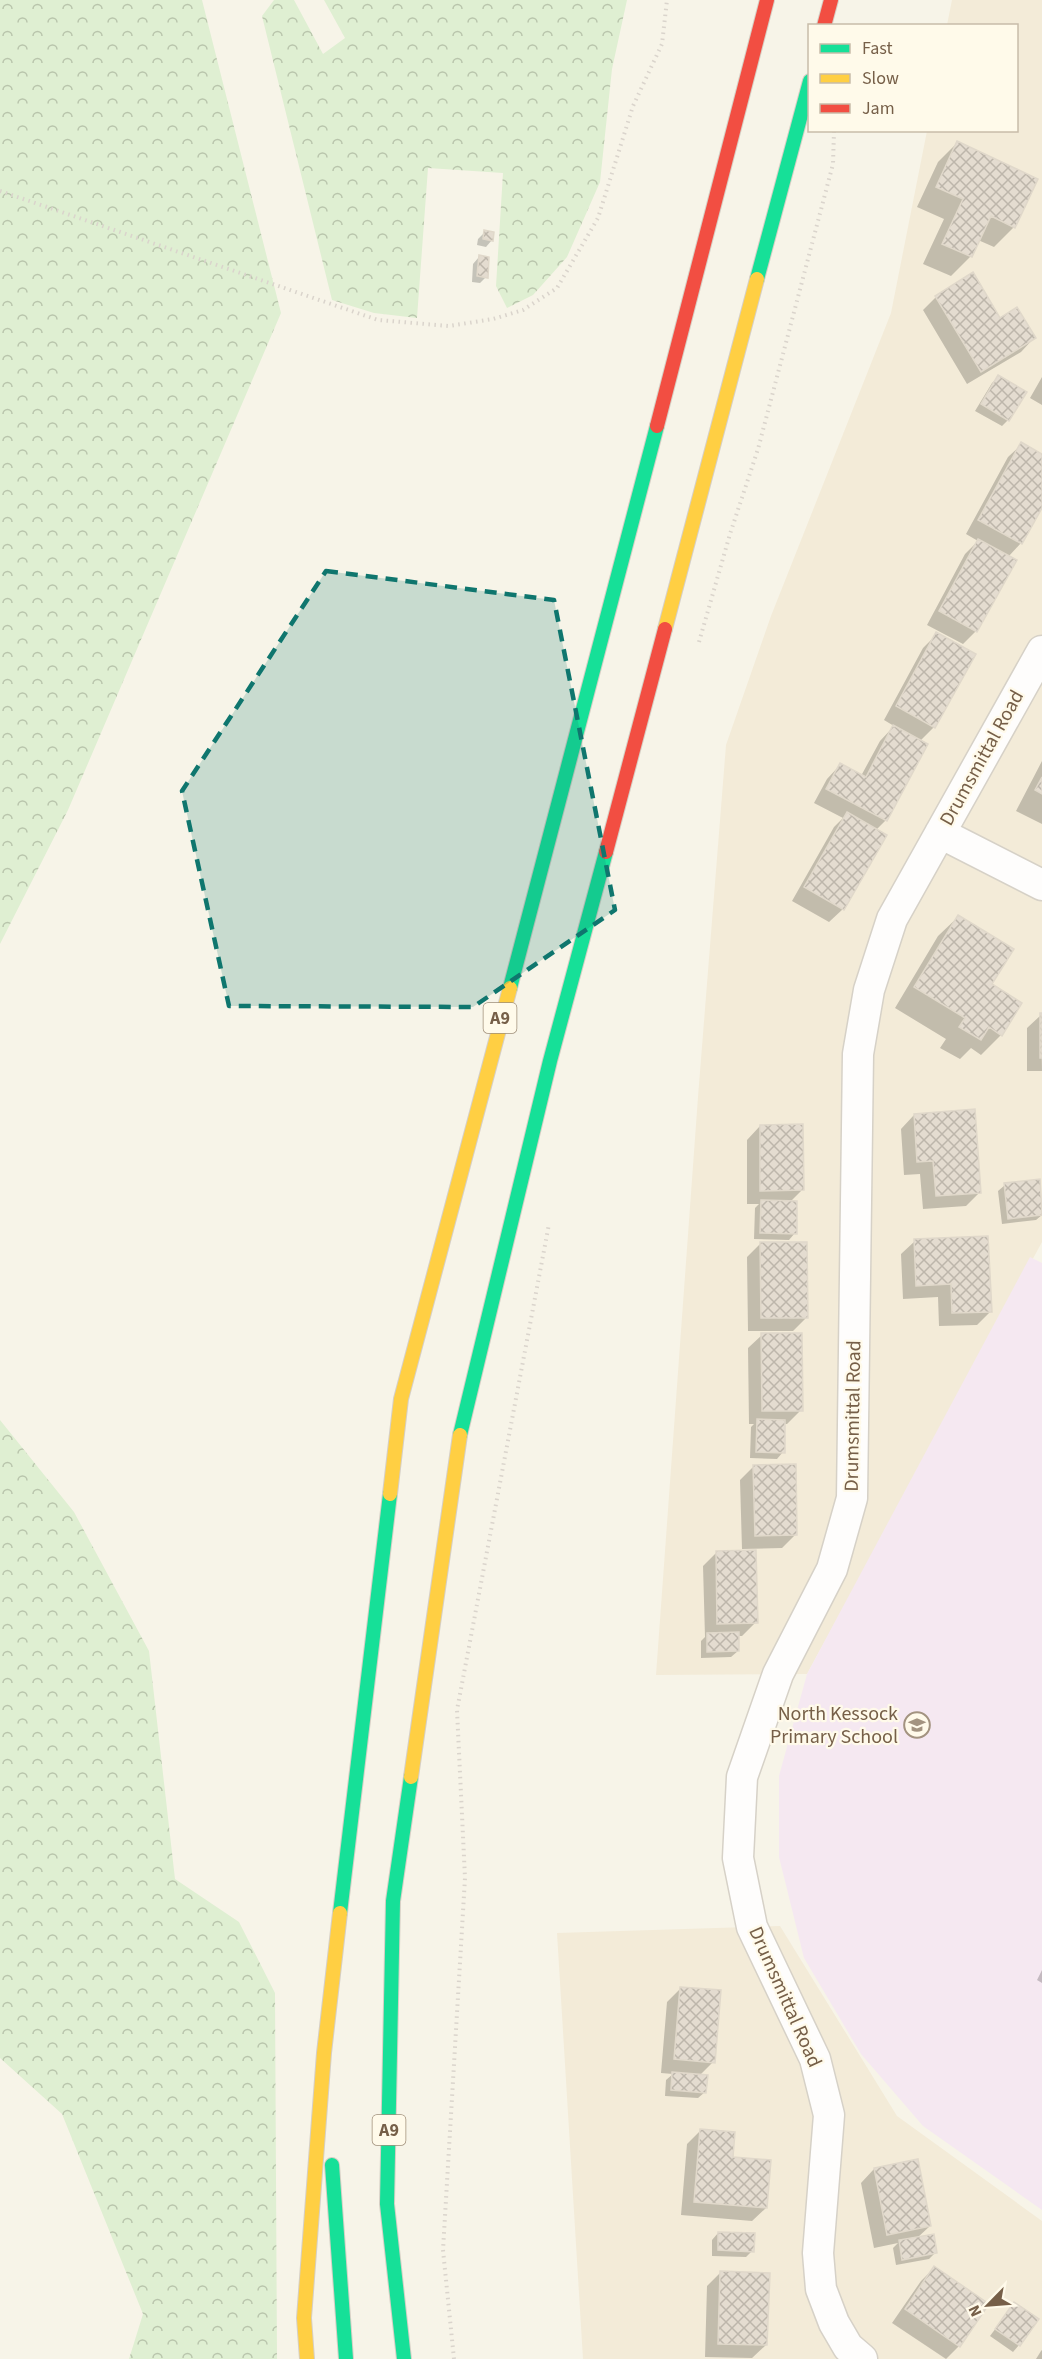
<svg xmlns="http://www.w3.org/2000/svg" width="1042" height="2359" font-family="'Source Sans 3',sans-serif">
<style>
.residential{fill:#f3ebd8}
.education{fill:#f5e8f1}
.forest{fill:url(#forest-crowns)}
.shadow{fill:#0003}
.building{fill:url(#building-cross-hatch);stroke:#e0d8ca;stroke-width:1.5}
.lines{fill:none;stroke-linecap:round;stroke-linejoin:round}
.street-casing{stroke:#d6d1c7;stroke-width:33}
.fast-casing{stroke:#d6cfc5;stroke-width:16}
.slow-casing{stroke:#d6cfc5;stroke-width:16}
.jam-casing{stroke:#d6cfc5;stroke-width:16}
.path{stroke:#dad4cc;stroke-width:4;stroke-dasharray:1.5 4.5;stroke-linecap:butt}
.street{stroke:#fefdfc;stroke-width:30}
.fast{stroke:#16e098;stroke-width:14}
.slow{stroke:#ffcf43;stroke-width:14}
.jam{stroke:#f24e42;stroke-width:14}
.marked{fill:#0f766e;fill-opacity:0.2;stroke:#0f766e;stroke-width:4.5;stroke-dasharray:12 8;stroke-linejoin:round}
.labels{text-anchor:middle;dominant-baseline:central;stroke-width:4.5;stroke-linejoin:round;paint-order:stroke}
.shield{fill:#fffaea;stroke:#9f8e79;stroke-width:1.5}
.shield-label{font-size:18px;font-weight:bold;fill:#765f48}
.street-label{font-size:20px;fill:#765f48;stroke:#fffaea}
.poi-label{font-size:20px;fill:#765f48;stroke:#fffaea;text-anchor:end}
</style>
<defs>
<pattern id="forest-crowns" width="20" height="18" patternUnits="userSpaceOnUse" patternTransform="scale(1.5)"><rect width="20" height="18" fill="#dfefd2"/><path d="M2 6a3 3 0 1 1 6 0M12 15a3 3 0 1 1 6 0" fill="none" stroke="#b9c5ac"/></pattern>
<pattern id="building-cross-hatch" width="8" height="8" patternUnits="userSpaceOnUse" patternTransform="scale(1.5)"><rect width="8" height="8" fill="#e4dcd0"/><path d="M0 0l8 8M0 8l8-8" fill="none" stroke="#bdb6ab"/></pattern>
</defs>
<rect width="100%" height="100%" fill="#f7f4e8"/>
<path class="residential" d="M952,0h90v1242l-235,432 -151,1 42,-578 28,-352 45,-129 120,-303 36,-182 89,-1v-104l-69,-1z
M780,1926l117,190 145,105v138h-459l-26,-426z"/>
<path class="education" d="M1030,1257l12,6v947l-119,-84 -62,-72 -57,-96 -25,-101v-81l28,-102z"/>
<path class="forest" d="M0,0h202l79,313 -213,497 -68,134z
M274,0h20l29,54 22,-16 -21,-38h303l-15,69 -12,113 -33,75 -34,38 -26,13 -11,-22 7,-113 -75,-5 -11,150 -43,-5 -42,-13 -70,-284z
M0,1420l74,92 75,139 26,228 64,43 36,71 2,366h-148l14,-45 -81,-200 -62,-56z"/>
<path class="shadow" d="M958,142l56,85 -20,20 -16,-7 -7,16 -20,20 -28,-12 21,-45 -27,-12 21,-45z
M485,232l7,8 -6,7 -9,-2 1,-6z
M479,257l7,20 -6,6 -8,-1 1,-18z
M936,297l63,23 35,18 -13,14 -54,32 -44,-74z
M998,377l10,43 -6,6 -27,-15 17,-28z
M1042,377v28l-12,-7z
M1022,444l20,11v50l-21,38 -13,14 -32,74 -13,13 -36,-19 38,-71 13,-13 -12,-7 42,-77z
M937,634l-3,93 -14,14 -34,79 -10,10 -33,79 -14,13 -37,-21 42,-74 9,-9 -29,-15 13,-24 13,-14 21,11 19,-35 14,-15 -10,-6 39,-72z
M1042,761v63l-26,-13z
M958,917l32,68 11,50 -20,20 -10,-7 -11,11 -20,-11 6,-9 -51,-31 43,-72z
M1041,1015l1,56h-15v-43z
M914,1115l66,77 -14,14 -43,3 -3,-35 -16,1 -3,-46z
M760,1126l42,64 -12,12 5,31 -6,7 -35,-1 1,-31 4,-4h-12v-64z
M1039,1181l3,34 -6,5 -34,4 -4,-33 7,-6z
M915,1241l76,70 -14,14 -38,1 -1,-29 -35,2 -2,-45z
M760,1244l47,73 -14,14h-45l-1,-74z
M762,1335l39,75 -14,14h-3l-1,28 -6,7 -27,-1 1,-31 3,-3h-5l-1,-76z
M754,1466l41,69 -13,13 -40,1 -2,-69z
M717,1552l39,70 -14,14h-4v15l-7,6 -30,1v-17l4,-4 -2,-71z
M1042,1970v13l-5,-3z
M681,1988l32,74 -14,14 6,16 -7,6 -33,-2 1,-16 7,-6 -12,-1 6,-71z
M701,2130l65,78 -14,13 -71,-6 6,-71z
M874,2169l56,57 -13,12 19,14 -7,7 -33,6 -3,-17 5,-5 -24,5 -13,-65z
M718,2233l34,18 -6,6 -34,-1v-16z
M934,2268l53,36 -28,42 -13,13 -54,-36 29,-42z
M721,2272l45,73 -14,13 -47,-1 2,-71z
M1014,2304l5,41 -6,7 -23,-16z
M1042,2350v9h-6l5,-8z"/>
<path class="building" d="M957,141l81,38 -23,49 -24,-12 -19,41 -30,-13 21,-45 -27,-12z
M484,230l10,2 -1,9 -10,-2z
M479,255l10,2 -1,21 -11,-2z
M973,272l27,46 17,-11 19,31 -55,34 -46,-76z
M998,375l29,17 -18,29 -28,-17z
M1021,442l21,12v54l-20,36 -44,-24z
M978,539l39,21 -40,72 -38,-21z
M936,632l40,22 -41,74 -39,-22z
M893,725l35,19 -41,77 -61,-32 14,-26 26,14z
M1042,777v17l-7,-4z
M847,812l40,23 -43,75 -40,-23z
M958,915l56,34 -22,35 30,19 -20,33 -13,-9 -8,13 -22,-13 6,-9 -51,-31z
M1040,1013h2v45h-2z
M975,1109l6,84 -45,3 -3,-35 -16,1 -3,-48z
M803,1124l1,66 -44,1v-66z
M1040,1179l2,36 -34,4 -4,-36z
M761,1200l36,1v33l-37,-1z
M988,1236l4,76 -40,1 -1,-29 -35,2 -2,-47z
M760,1242h47l1,76h-47z
M761,1333h41l1,78h-41z
M757,1419l28,1v33l-29,-1z
M796,1464l1,71 -42,1 -2,-71z
M756,1550l2,73 -41,1 -1,-73z
M739,1632v19l-32,1v-19z
M680,1987l41,3 -6,73 -41,-4z
M672,2072l36,3 -2,18 -35,-3z
M700,2129l35,3 -2,25 38,3 -4,48 -73,-6z
M918,2159l13,67 -44,9 -13,-67z
M718,2232l37,1 -1,19 -36,-2z
M934,2234l3,19 -35,7 -3,-20z
M934,2266l55,38 -29,43 -55,-38z
M720,2271l50,2 -3,72 -49,-1z
M1014,2302l25,17 -19,27 -25,-17z"/>
<g class="lines">
<g class="street-casing">
<path id="street" d="M940,833l102,52
M862,2359l-14,-12 -14,-24 -13,-34 -3,-36 11,-138 -14,-56 -63,-132 -14,-69 4,-81 36,-103 54,-105 20,-71 6,-444 11,-64 23,-71 150,-268"/>
</g>
<g class="fast-casing">
<path id="fast" d="M757,279l53,-198
M510,988l147,-562
M460,1435l90,-374 56,-209
M340,1913l50,-419
M332,2165l14,194
M404,2359l-17,-155 6,-303 18,-124"/>
</g>
<g class="slow-casing">
<path id="slow" d="M665,629l92,-350
M390,1494l11,-95 109,-411
M411,1777l49,-342
M307,2359l-3,-41 20,-265 16,-140"/>
</g>
<g class="jam-casing">
<path id="jam" d="M824,26l7,-26
M657,426l110,-426
M606,852l59,-223"/>
</g>
<path class="path" d="M0,191l378,129 71,6 44,-7 30,-9 34,-22 41,-70 35,-112 29,-62 5,-44
M699,642l31,-108 28,-85 75,-285 1,-33
M454,2359l-11,-109 22,-372 -8,-168 92,-486"/>
<use href="#street" class="street"/>
<use href="#fast" class="fast"/>
<use href="#slow" class="slow"/>
<use href="#jam" class="jam"/>
</g>
<path class="marked" d="M326,571l228,29 61,310 -142,97 -244,-1 -47,-215z"/>
<defs>
<g id="school-ring" transform="scale(1.35)"><circle r="9.5" fill="#fffaea" stroke="#a39380" stroke-width="1.5"/><path d="M0-5L7-2L0 1L-7-2ZM-4 1L0 2.5L4 1V4Q0 6-4 4Z" fill="#a39380"/></g>
</defs>
<g fill-rule="evenodd">
<use href="#school-ring" x="917" y="1725"/>
</g>
<g class="labels">
<g class="shield">
<rect x="483.5" y="1003" width="33" height="30" rx="4.5"/>
<rect x="372.5" y="2115" width="33" height="30" rx="4.5"/>
</g>
<g class="shield-label">
<text x="500" y="1018">A9</text>
<text x="389" y="2130">A9</text>
</g>
<g class="street-label">
<text transform="translate(982 758) rotate(-61)">Drumsmittal Road</text>
<text transform="translate(853 1416) rotate(-89)">Drumsmittal Road</text>
<text transform="translate(785 1997) rotate(66)">Drumsmittal Road</text>
</g>
<g class="poi-label">
<text x="898" y="1714">North Kessock<tspan x="898" dy="23">Primary School</tspan></text>
</g>
</g>
<rect x="808" y="24" width="210" height="108" fill="#fffaea" stroke="#c8bca9" stroke-width="1.5"/>
<rect x="820" y="44" width="30" height="9" fill="#16e098" stroke="#c8bca9" stroke-width="1.5"/>
<text x="862" y="54" font-size="18" fill="#765f48">Fast</text>
<rect x="820" y="74" width="30" height="9" fill="#ffcf43" stroke="#c8bca9" stroke-width="1.5"/>
<text x="862" y="84" font-size="18" fill="#765f48">Slow</text>
<rect x="820" y="104" width="30" height="9" fill="#f24e42" stroke="#c8bca9" stroke-width="1.5"/>
<text x="862" y="114" font-size="18" fill="#765f48">Jam</text>
<g transform="translate(988 2305) rotate(245)" stroke="#fffaea" stroke-width="4.5" paint-order="stroke">
<path d="M0-4.5L10 22L0 15L-10 22Z" fill="#765f48"/>
<text y="-9" font-size="16" font-weight="bold" text-anchor="middle" fill="#765f48">N</text>
</g>
</svg>
